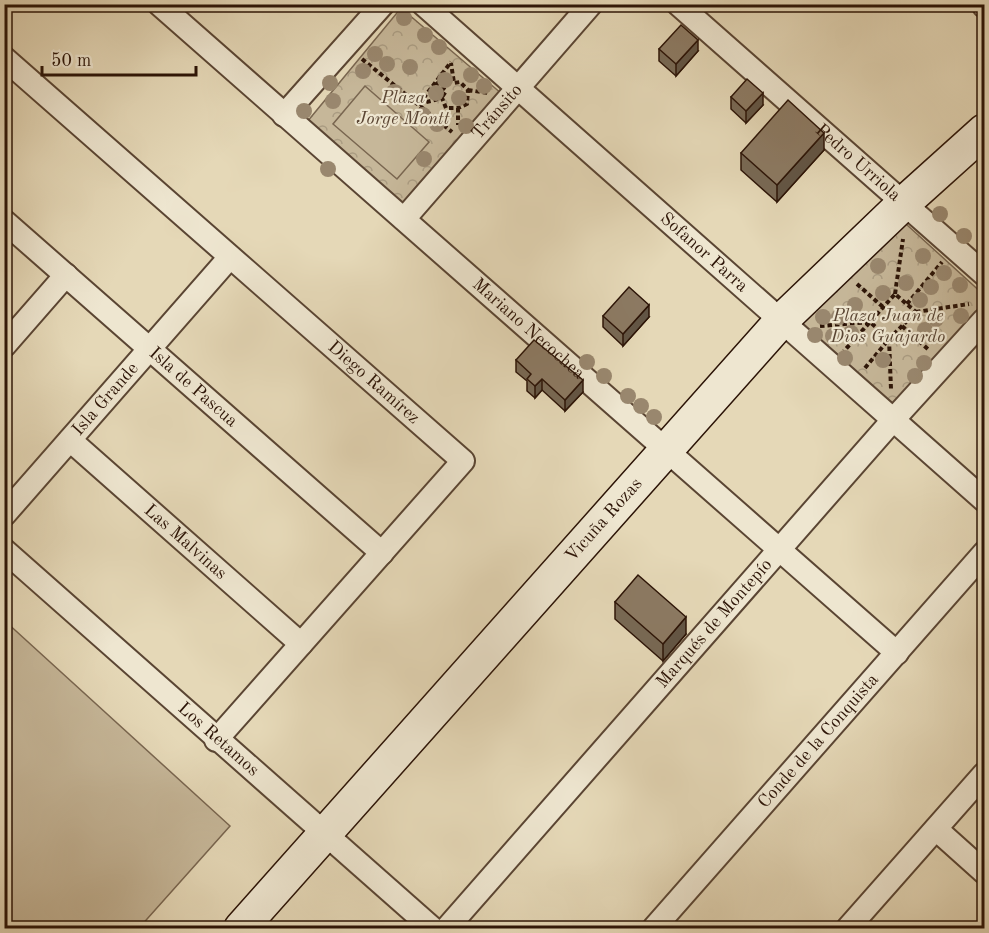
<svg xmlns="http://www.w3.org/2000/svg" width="989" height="933" font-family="'Old Standard TT',serif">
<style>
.park{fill:url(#park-crowns);stroke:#796650;stroke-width:1.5}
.pitch{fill:#c6b799;stroke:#796650;stroke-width:1.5}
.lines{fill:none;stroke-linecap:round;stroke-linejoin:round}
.street-casing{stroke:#5a4533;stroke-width:26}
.secondary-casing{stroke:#2c1407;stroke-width:36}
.path{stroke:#2c1407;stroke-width:4;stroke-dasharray:4.5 3;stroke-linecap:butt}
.street{stroke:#eee6d0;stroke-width:22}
.secondary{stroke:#eee6d0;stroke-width:33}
.tree{fill:#99876e}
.wall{fill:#786955;stroke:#2c1407;stroke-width:1.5}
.shaded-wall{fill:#625545;stroke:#2c1407;stroke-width:1.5}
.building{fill:#8c7a63;stroke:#2c1407;stroke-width:1.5}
.labels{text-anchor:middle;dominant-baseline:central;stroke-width:4.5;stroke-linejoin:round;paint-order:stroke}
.park-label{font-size:18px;font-style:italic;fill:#5a4533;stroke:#eee6d0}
.street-label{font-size:18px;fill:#2c1407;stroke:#eee6d0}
</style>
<defs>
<pattern id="park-crowns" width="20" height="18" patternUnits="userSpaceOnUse" patternTransform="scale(1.5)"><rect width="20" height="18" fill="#c6b799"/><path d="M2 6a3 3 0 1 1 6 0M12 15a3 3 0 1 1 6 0" fill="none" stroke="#aa9c82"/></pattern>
</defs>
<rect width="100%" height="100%" fill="#e5d8b7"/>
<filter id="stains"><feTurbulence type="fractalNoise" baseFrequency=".00333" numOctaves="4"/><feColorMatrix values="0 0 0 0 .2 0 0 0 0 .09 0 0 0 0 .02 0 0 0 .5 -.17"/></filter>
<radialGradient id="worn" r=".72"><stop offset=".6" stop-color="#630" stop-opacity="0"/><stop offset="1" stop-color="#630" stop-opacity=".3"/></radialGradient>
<path class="park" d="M401,8l101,86 -98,111 -97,-83z
M906,224l78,71v14l-92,102 -94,-84z"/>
<path class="pitch" d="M365,86l64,56 -32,37 -64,-55z
M5,621l225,205 -91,102h-134z"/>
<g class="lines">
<g class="street-casing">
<g id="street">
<path id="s1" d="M159,4l738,649"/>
<path id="s2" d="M423,4l561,496"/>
<path id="s3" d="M678,4l306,270"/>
<path d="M983,4l1,2"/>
<path id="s4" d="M4,58l459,403 -247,279"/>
<path d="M284,115l99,-111"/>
<path id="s5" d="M404,219l187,-215"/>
<path id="s6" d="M4,221l378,332"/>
<path d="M4,346l62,-71"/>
<path id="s7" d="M70,440l231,204"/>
<path id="s8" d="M4,515l226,-258"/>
<path id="s9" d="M4,550l428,378"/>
<path d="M936,829l48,43"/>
<path id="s10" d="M447,928l446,-508 91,-100"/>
<path id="s11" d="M654,928l330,-375"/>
<path d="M848,928l136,-154"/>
</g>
</g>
<g class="secondary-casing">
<g id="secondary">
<path id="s12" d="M241,928l540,-607 123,-118 80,-72"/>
</g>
</g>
<path class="path" d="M362,59l90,73
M436,82l10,9 -4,6
M468,90l20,3
M419,104l23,-6 4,10h12l9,-4 1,-14 -8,-8 -6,1 -3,-20
M419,104l32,-42
M458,108v17
M857,284l26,23
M895,294l8,-55
M907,304l35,-42
M916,312l53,-8
M820,326l50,-4 19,17 27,-27 -21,-18 -51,57
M902,326l27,24
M889,339l2,50
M865,368l24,-29"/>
<use href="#street" class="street"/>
<use href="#secondary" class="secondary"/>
</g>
<g class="tree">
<circle cx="404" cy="18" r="8"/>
<circle cx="425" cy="35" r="8"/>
<circle cx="439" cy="47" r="8"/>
<circle cx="375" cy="54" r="8"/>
<circle cx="387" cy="64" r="8"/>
<circle cx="410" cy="67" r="8"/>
<circle cx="363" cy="71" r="8"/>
<circle cx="471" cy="75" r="8"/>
<circle cx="445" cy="80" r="8"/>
<circle cx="330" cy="83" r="8"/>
<circle cx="484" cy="86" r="8"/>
<circle cx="394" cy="92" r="8"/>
<circle cx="436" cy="93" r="8"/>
<circle cx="459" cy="98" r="8"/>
<circle cx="333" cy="101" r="8"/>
<circle cx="304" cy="111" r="8"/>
<circle cx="423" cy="115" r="8"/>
<circle cx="437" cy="124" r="8"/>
<circle cx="466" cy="126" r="8"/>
<circle cx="424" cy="159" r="8"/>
<circle cx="328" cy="169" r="8"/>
<circle cx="940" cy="214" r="8"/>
<circle cx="964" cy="236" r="8"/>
<circle cx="923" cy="256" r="8"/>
<circle cx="878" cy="266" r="8"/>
<circle cx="944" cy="273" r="8"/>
<circle cx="906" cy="283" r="8"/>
<circle cx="960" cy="285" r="8"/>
<circle cx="931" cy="287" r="8"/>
<circle cx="883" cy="293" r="8"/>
<circle cx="920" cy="300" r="8"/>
<circle cx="855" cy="305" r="8"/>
<circle cx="961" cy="316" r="8"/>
<circle cx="823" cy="317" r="8"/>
<circle cx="839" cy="317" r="8"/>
<circle cx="936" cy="319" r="8"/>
<circle cx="925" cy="330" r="8"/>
<circle cx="851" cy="333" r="8"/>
<circle cx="815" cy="335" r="8"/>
<circle cx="833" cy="336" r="8"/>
<circle cx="845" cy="358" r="8"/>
<circle cx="883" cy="360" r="8"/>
<circle cx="587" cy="362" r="8"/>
<circle cx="924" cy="363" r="8"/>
<circle cx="604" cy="376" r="8"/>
<circle cx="915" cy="376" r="8"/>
<circle cx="628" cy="396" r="8"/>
<circle cx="641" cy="406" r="8"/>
<circle cx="654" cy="417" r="8"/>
</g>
<path class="wall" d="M659,49l39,2 -22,25 -17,-15z
M731,97l32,8 -17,18 -15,-14z
M824,150l-47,52 -36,-32v-17z
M603,316l46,1 -26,29 -20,-19z
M516,360l67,32 -18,19 -23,-21 -7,8 -8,-7v-10l-11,-9z
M615,602l71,32 -23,27 -48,-42z"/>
<path class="shaded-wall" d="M698,40v11l-22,25v-12z
M763,93v12l-17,18v-12z
M824,133v17l-47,52v-17z
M649,305v12l-26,29v-12z
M542,379v11l-7,8v-12z
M583,380v12l-18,19v-11z
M686,617v17l-23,27v-17z"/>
<path class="building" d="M681,25l17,15 -22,24 -17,-15z
M747,79l16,14 -17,18 -15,-14z
M788,100l36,33 -47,52 -36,-32z
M629,287l20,18 -26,29 -20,-18z
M534,340l49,40 -18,20 -23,-21 -7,7 -8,-7 4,-5 -15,-14z
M638,575l48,42 -23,27 -48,-42z"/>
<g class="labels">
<g class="park-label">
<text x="403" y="98">Plaza<tspan x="403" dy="21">Jorge Montt</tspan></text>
<text x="888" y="316">Plaza Juan de<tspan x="888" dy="21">Dios Guajardo</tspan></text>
</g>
<g class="street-label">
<text stroke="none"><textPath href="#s5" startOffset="142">Tránsito</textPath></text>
<text stroke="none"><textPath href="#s3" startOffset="240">Pedro Urriola</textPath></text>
<text stroke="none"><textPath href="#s2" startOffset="375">Sofanor Parra</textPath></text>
<text stroke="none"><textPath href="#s1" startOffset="492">Mariano Necochea</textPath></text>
<text stroke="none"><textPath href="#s4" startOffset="492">Diego Ramírez</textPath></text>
<text stroke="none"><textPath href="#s6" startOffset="252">Isla de Pascua</textPath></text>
<text stroke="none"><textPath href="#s8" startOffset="154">Isla Grande</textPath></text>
<text stroke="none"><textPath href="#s12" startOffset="546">Vicuña Rozas</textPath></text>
<text stroke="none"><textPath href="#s7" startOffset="154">Las Malvinas</textPath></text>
<text stroke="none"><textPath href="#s10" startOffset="405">Marqués de Montepío</textPath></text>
<text stroke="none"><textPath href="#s9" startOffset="286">Los Retamos</textPath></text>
<text stroke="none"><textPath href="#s11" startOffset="249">Conde de la Conquista</textPath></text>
</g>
</g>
<rect width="989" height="933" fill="none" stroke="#e5d8b7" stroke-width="24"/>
<rect x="6" y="6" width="977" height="921" fill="none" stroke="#2c1407" stroke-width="3"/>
<rect x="12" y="12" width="965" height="909" fill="none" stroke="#2c1407" stroke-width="1.5"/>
<path d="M42 66v9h154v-9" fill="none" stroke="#2c1407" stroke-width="3"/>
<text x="51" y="66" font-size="18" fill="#2c1407" stroke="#eee6d0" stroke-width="4.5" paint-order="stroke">50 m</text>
<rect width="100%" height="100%" filter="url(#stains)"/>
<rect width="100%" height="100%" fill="url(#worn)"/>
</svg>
